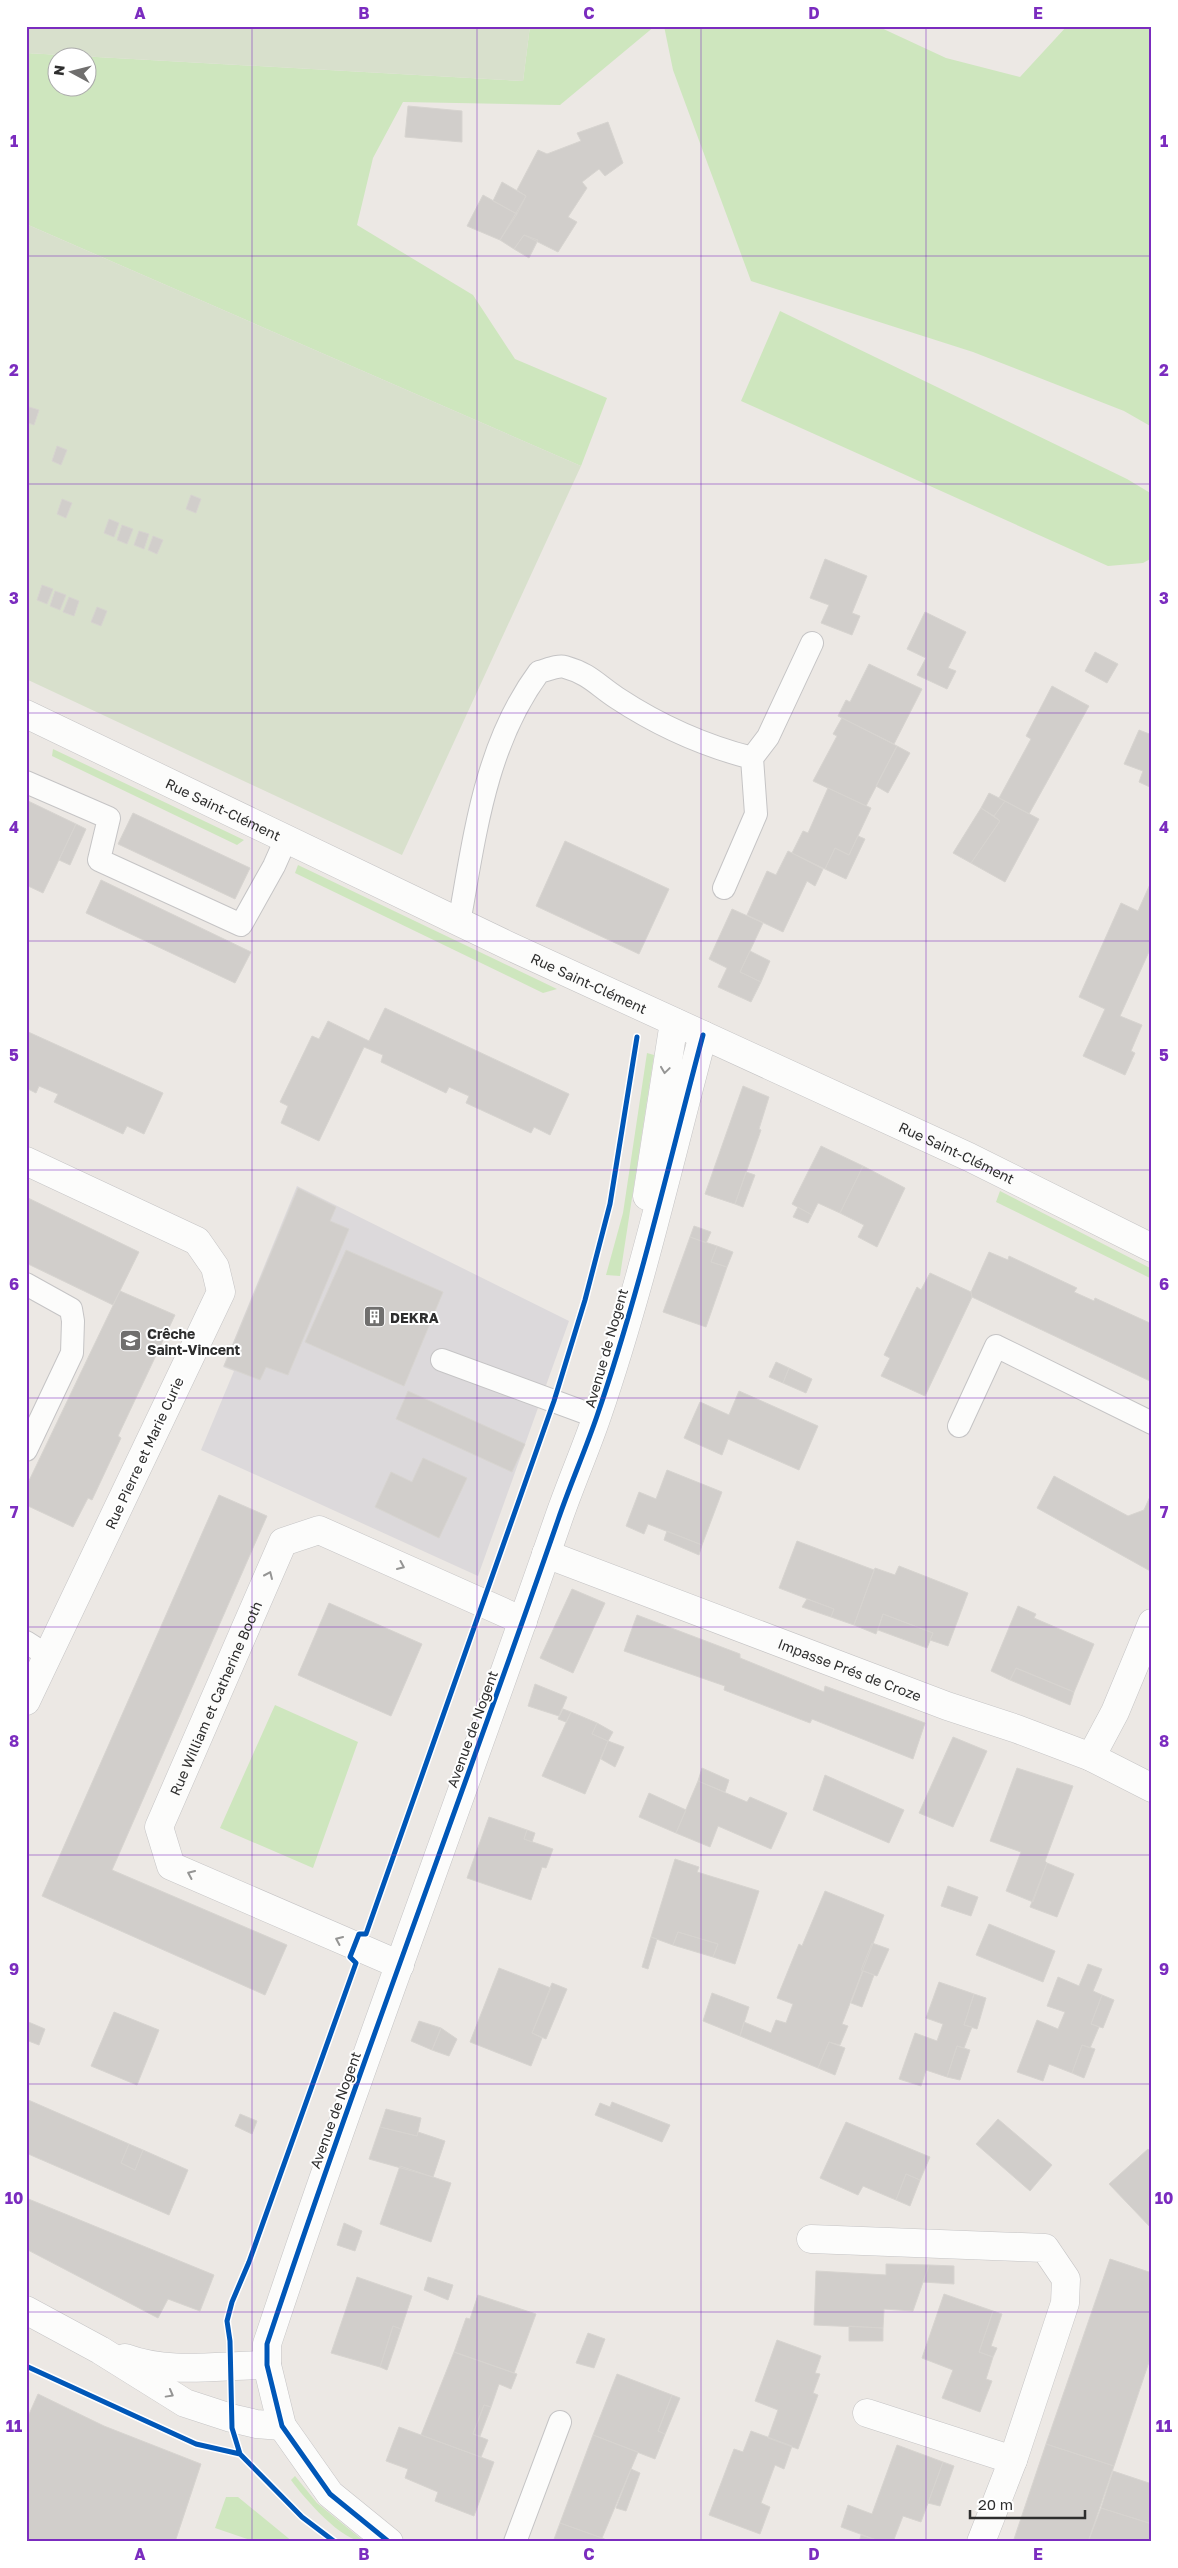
<svg xmlns="http://www.w3.org/2000/svg" width="1178" height="2568" viewBox="0 0 1178 2568" font-family="'Golos Text',sans-serif">
	<style>
		.industrial { fill: #dcd9db }
		.green { fill: #cee6be; fill-rule: evenodd }
		.cemetery { fill: #d8e0cc }
		.building { fill: #d1cecb; stroke: #d7d4d0 }
		.lines { fill: none; stroke-linecap: round; stroke-linejoin: round }
		.lane-casing { stroke: #c5c4c5; stroke-width: 24 }
		.street-casing { stroke: #c5c4c5; stroke-width: 29 }
		.secondary-casing { stroke: #c5c4c5; stroke-width: 29 }
		.lane { stroke: #fcfcfb; stroke-width: 22 }
		.street { stroke: #fcfcfb; stroke-width: 28 }
		.secondary { stroke: #fcfcfb; stroke-width: 28 }
		.cycleway-casing { stroke: #fff; stroke-width: 8 }
		.cycleway { stroke: #0057b8; stroke-width: 5 }
		.oneway { stroke: #959594 }
		.grid { fill: none; stroke: #7b2cbf; stroke-width: 1; stroke-opacity: 0.55 }
		.labels { text-anchor: middle; dominant-baseline: central; stroke-width: 4; stroke-linejoin: round; paint-order: stroke }
		.street-label { font-size: 14px; fill: #2e2e2e; stroke: #fff }
		.poi-label { font-size: 14px; font-weight: bold; fill: #2e2e2e; stroke: #fff; text-anchor: start }
		.neatline { fill: none; stroke: #7b2cbf; stroke-width: 2 }
		.grid-label { font-size: 16px; text-anchor: middle; font-weight: bold; fill: #7b2cbf }
	</style>
	<rect width="100%" height="100%" fill="#ece8e4"/>
	<path class="industrial" d="M297,1186L569,1321L478,1576L201,1450L234,1371L223,1367Z"/>
	<path class="green" d="M530,26H655L560,105L403,102L373,158L357,225L473,295L515,359L607,398L581,466L26,224V53L523,81ZM58,58H88V88H58Z
		M664,26H877L946,58L1020,77L1067,26H1152V427L1124,411L973,352L751,281L673,70Z
		M780,311L1127,479L1152,494V558L1143,563L1108,566L741,401Z
		M53,749L244,840L237,845L52,756Z
		M298,865L557,989L543,993L295,873Z
		M647,1053L654,1055L620,1276L606,1275L623,1213Z
		M1000,1191L1152,1269V1279L996,1202Z
		M275,1705L358,1742L313,1868L220,1828Z
		M295,2476L317,2503L365,2542C342,2542 304,2498 291,2480Z
		M226,2497H238L293,2542H256L215,2528Z"/>
	<path class="cemetery" d="M28,26H530L523,81L26,53Z
		M26,224L581,466L402,855L26,679Z"/>
	<path class="building" d="M408,106L462,111V142L405,137Z
		M608,122L623,163L605,176L599,169L582,182L587,188L568,217L577,222L558,252L524,235L514,249L500,240L526,196L517,190L538,150L547,154L581,141L577,133Z
		M502,182L526,196L517,214L493,201Z
		M483,195L517,214L500,240L467,226Z
		M524,235L538,240L529,258L514,249Z
		M29,407L39,410L34,425L26,422Z
		M57,446L67,450L61,465L52,461Z
		M191,495L201,499L196,513L186,509Z
		M62,499L72,503L66,518L57,514Z
		M109,519L119,523L114,537L104,533Z
		M122,525L133,529L127,544L117,540Z
		M139,531L149,534L144,549L134,545Z
		M153,536L163,540L157,554L148,550Z
		M825,559L867,576L852,613L860,616L852,635L821,623L829,605L810,598Z
		M42,585L53,589L47,604L37,600Z
		M55,591L66,595L60,610L50,606Z
		M69,597L79,601L74,616L63,612Z
		M97,607L107,611L101,626L91,622Z
		M925,612L966,632L948,668L956,671L947,689L917,675L926,658L907,649Z
		M1095,652L1118,664L1107,683L1085,671Z
		M869,664L922,689L894,744L838,716L846,700L850,702Z
		M1052,686L1089,706L1029,814L999,798L1031,739L1026,736Z
		M842,718L897,746L866,806L813,781L837,736L833,734Z
		M1139,730L1152,735V788L1139,782L1143,771L1124,764Z
		M897,746L910,753L888,793L876,786Z
		M828,788L871,808L849,855L835,848L825,869L792,853L803,831L808,833Z
		M989,793L1005,801L994,816L981,808Z
		M26,800L76,824L43,893L26,885Z
		M1005,801L1039,819L1005,882L971,863L1000,821L994,816Z
		M981,808L1000,821L971,863L953,853Z
		M133,813L250,868L235,899L118,844Z
		M76,824L86,829L70,865L59,860Z
		M858,836L865,839L846,879L825,869L835,848L849,855Z
		M565,841L669,889L639,954L536,906Z
		M788,851L823,869L815,886L807,881L783,932L747,915L767,871L776,875Z
		M101,880L251,952L235,983L86,913Z
		M1151,882L1152,945L1120,1016L1142,1025L1131,1051L1135,1053L1125,1075L1083,1056L1105,1009L1079,997L1121,903L1138,911Z
		M732,909L763,923L740,972L761,982L751,1002L718,987L727,968L709,959Z
		M750,951L770,961L761,982L740,972Z
		M385,1008L569,1094L550,1135L534,1127L531,1133L466,1103L469,1096L449,1087L446,1093L381,1062L383,1055L364,1047L319,1141L281,1123L288,1106L280,1102L312,1036L319,1039L328,1021L369,1041Z
		M26,1031L163,1093L144,1134L127,1126L123,1134L54,1102L58,1094L39,1086L36,1093L26,1088Z
		M743,1086L769,1097L759,1129L761,1130L735,1204L705,1194Z
		M821,1146L863,1166L840,1213L818,1203L812,1215L792,1204Z
		M863,1166L905,1188L877,1247L858,1237L864,1225L840,1213Z
		M746,1172L755,1175L743,1207L735,1204Z
		M298,1188L336,1207L330,1221L349,1229L288,1375L266,1367L260,1380L224,1366Z
		M26,1197L139,1252L113,1305L26,1263Z
		M798,1207L812,1215L808,1223L793,1217Z
		M694,1226L711,1232L706,1243L690,1237Z
		M690,1237L717,1246L711,1262L727,1267L706,1327L663,1312Z
		M717,1246L733,1252L727,1267L711,1262Z
		M346,1250L443,1292L404,1386L305,1342Z
		M989,1252L1008,1260L1009,1256L1077,1288L1074,1292L1094,1301L1095,1298L1152,1324V1382L972,1297L971,1292Z
		M930,1273L971,1292L972,1297L925,1396L881,1376L890,1358L884,1355L917,1287L921,1290Z
		M120,1291L175,1315L118,1436L121,1438L92,1500L88,1498L73,1527L26,1505V1487Z
		M776,1362L789,1368L783,1383L769,1377Z
		M789,1368L812,1379L806,1393L783,1383Z
		M408,1391L525,1444L512,1472L396,1419Z
		M739,1391L818,1426L799,1470L728,1439L722,1455L684,1438L700,1402L729,1415Z
		M423,1458L467,1478L439,1538L375,1507L391,1472L412,1482Z
		M667,1470L722,1492L702,1545L648,1524L644,1534L626,1526L639,1492L656,1499Z
		M1054,1476L1128,1516L1144,1510L1152,1492V1572L1037,1508Z
		M219,1495L267,1516L112,1870L287,1945L265,1995L42,1896Z
		M667,1531L702,1545L699,1555L664,1540Z
		M797,1541L874,1570L854,1625L831,1617L834,1609L779,1588Z
		M899,1566L968,1593L948,1646L930,1640L933,1633L883,1614L876,1634L854,1625L875,1568L895,1575Z
		M572,1589L605,1603L573,1673L540,1658Z
		M807,1599L834,1609L831,1617L802,1607Z
		M329,1603L422,1644L391,1716L298,1675Z
		M1018,1606L1036,1614L1034,1618L1094,1644L1074,1692L1016,1668L1010,1680L991,1671Z
		M883,1614L933,1633L927,1648L878,1630Z
		M637,1615L740,1654V1658L824,1692L825,1686L925,1723L913,1759L812,1719L810,1723L724,1690L725,1686L624,1651Z
		M1016,1668L1074,1692L1070,1705L1010,1680Z
		M535,1684L567,1697L559,1716L528,1706Z
		M563,1709L571,1712L566,1722L558,1719Z
		M571,1712L597,1723L592,1734L608,1741L585,1794L542,1776Z
		M597,1723L613,1732L608,1741L592,1734Z
		M953,1737L987,1751L953,1827L919,1813Z
		M608,1741L624,1747L615,1767L601,1759Z
		M702,1768L729,1780L725,1792L698,1781Z
		M1017,1768L1073,1786L1045,1861L1047,1863L1033,1902L1006,1891L1021,1852L990,1841Z
		M825,1775L904,1810L889,1843L813,1810Z
		M698,1781L747,1802L750,1797L787,1813L771,1849L718,1826L710,1847L676,1833Z
		M649,1793L686,1810L676,1833L639,1817Z
		M489,1817L527,1830L524,1839L553,1849L546,1868L542,1867L531,1900L467,1878Z
		M527,1830L535,1833L532,1842L524,1839Z
		M675,1859L699,1867L697,1872L759,1891L735,1964L713,1957L718,1944L678,1932L673,1945L651,1937Z
		M1047,1863L1074,1874L1057,1917L1030,1907Z
		M948,1886L978,1897L971,1916L941,1906Z
		M825,1891L884,1915L842,2024L848,2026L840,2045L829,2042L818,2068L740,2036L744,2022L771,2033L776,2020L786,2023L793,2004L777,1998L799,1944L802,1946Z
		M989,1924L1055,1951L1043,1982L976,1955Z
		M678,1932L718,1944L713,1957L673,1945Z
		M651,1937L657,1939L648,1969L642,1967Z
		M872,1943L889,1949L877,1976L861,1970Z
		M1088,1964L1102,1969L1093,1991L1102,1995L1091,2024L1099,2027L1090,2048L1082,2045L1072,2073L1049,2064L1043,2081L1017,2072L1037,2020L1058,2029L1065,2012L1047,2006L1058,1977L1079,1986Z
		M499,1968L551,1988L532,2033L542,2038L531,2066L470,2042Z
		M863,1971L874,1975L862,2007L851,2003Z
		M939,1982L974,1994L964,2025L972,2027L964,2048L957,2046L947,2077L926,2070L921,2086L899,2079L915,2033L937,2041L943,2024L926,2018Z
		M552,1983L567,1989L546,2039L532,2033Z
		M712,1993L749,2007L740,2036L703,2021Z
		M974,1994L986,1998L977,2029L964,2025Z
		M1102,1995L1114,2000L1103,2028L1091,2024Z
		M114,2012L159,2030L137,2085L91,2066Z
		M26,2021L45,2029L39,2045L26,2040Z
		M419,2021L441,2028L432,2050L411,2041Z
		M441,2028L457,2039L449,2056L432,2050Z
		M829,2042L845,2048L835,2075L818,2068Z
		M1082,2045L1095,2049L1084,2078L1072,2073Z
		M957,2046L970,2050L960,2080L947,2077Z
		M26,2099L129,2144L121,2163L135,2170L143,2150L188,2170L169,2215L26,2153Z
		M612,2102L670,2125L662,2142L595,2115L600,2103L610,2107Z
		M386,2109L421,2118L417,2136L380,2127Z
		M240,2114L257,2121L252,2134L235,2126Z
		M998,2119L1052,2165L1030,2191L976,2144Z
		M846,2122L930,2157L920,2180L906,2174L896,2200L863,2186L858,2195L820,2178Z
		M380,2127L417,2136L418,2132L445,2141L433,2177L369,2159Z
		M129,2144L143,2150L135,2170L121,2163Z
		M1148,2149L1152,2153V2229L1109,2184Z
		M400,2166L451,2183L431,2242L380,2224Z
		M906,2174L920,2180L910,2206L896,2200Z
		M26,2198L214,2275L200,2311L168,2299L158,2318L26,2249Z
		M344,2223L362,2231L355,2251L337,2245Z
		M1110,2259L1152,2273V2353L1114,2466L1046,2444Z
		M886,2264L929,2265L913,2311L884,2309L883,2328L814,2325L816,2271L886,2275Z
		M929,2265L954,2266V2284L923,2282Z
		M357,2277L412,2296L401,2329L393,2326L380,2367L331,2353Z
		M428,2277L453,2285L448,2300L424,2290Z
		M944,2294L993,2311L979,2352L993,2357L986,2379L992,2381L980,2412L942,2398L953,2370L922,2358Z
		M478,2295L536,2314L514,2373L454,2352L466,2318L470,2319Z
		M993,2311L1002,2314L991,2346L997,2348L993,2357L979,2352Z
		M393,2326L401,2329L387,2370L380,2367Z
		M849,2326L883,2328V2341H849Z
		M588,2333L605,2339L594,2368L576,2363Z
		M777,2340L821,2356L815,2373L820,2374L813,2393L818,2395L798,2449L768,2438L778,2410L755,2401Z
		M454,2352L517,2374L511,2389L499,2384L491,2407L484,2405L473,2434L488,2440L481,2457L421,2435Z
		M617,2374L672,2395L658,2431L665,2434L655,2459L593,2435Z
		M38,2394L104,2426L201,2464L175,2542H26V2421Z
		M672,2395L680,2398L665,2434L658,2431Z
		M484,2405L491,2407L480,2436L473,2434Z
		M399,2427L494,2462L474,2516L435,2501L438,2492L405,2478L408,2469L386,2461Z
		M751,2431L792,2446L784,2469L775,2465L761,2503L770,2507L760,2534L709,2515L734,2449L743,2452Z
		M593,2435L638,2452L602,2538L560,2523Z
		M1046,2444L1114,2466L1088,2542H1013Z
		M897,2445L943,2462L921,2522L903,2516L893,2542H882L841,2527L848,2505L872,2514Z
		M943,2462L954,2466L940,2506L928,2503Z
		M631,2469L640,2473L626,2511L616,2508Z
		M1113,2471L1152,2484V2515L1149,2523L1101,2508Z
		M1101,2508L1152,2524V2542H1088Z
		M560,2523L602,2538L611,2542H553Z
		M861,2535L882,2542H859Z"/>
	<g class="lines">
		<defs>
			<path id="lane" d="M752,758L768,737L812,643
				M26,782L109,818L99,860L241,925L274,866L286,839
				M459,923C475,835 485,745 539,672C547,670 558,665 565,667C590,674 597,685 617,698C658,725 705,746 752,758L756,814L724,888
				M26,1284L71,1309L73,1321L72,1353L26,1450
				M442,1360L597,1417
				M959,1426L996,1346L1152,1423
				M26,1642L48,1656
				M515,2542L560,2422"/>
			<g id="street">
				<path d="M26,1161L197,1241L215,1267L221,1292L26,1701"/>
				<path d="M647,1196L674,1022"/>
				<path id="s1" d="M546,1554L947,1706L1017,1729L1091,1757L1152,1788"/>
				<path d="M1091,1757L1115,1712L1152,1623"/>
				<path id="s2" d="M400,1965L171,1866L159,1827L283,1542L319,1530L523,1621"/>
				<path d="M811,2239L1045,2248L1066,2279L1065,2303L1013,2460L981,2542"/>
				<path d="M26,2310L100,2350L185,2403L231,2418L256,2424L282,2426"/>
				<path d="M125,2358C172,2375 217,2365 267,2365"/>
				<path d="M867,2413L1013,2460"/>
				<path d="M389,2542L330,2494L282,2426L267,2365V2344C359,2067 463,1795 558,1520C570,1485 585,1451 597,1416C640,1291 669,1162 703,1035"/>
			</g>
			<g id="secondary">
				<path id="s3" d="M26,714L507,945L969,1157L1152,1248"/>
			</g>
		</defs>
		<use href="#lane" class="lane-casing"/>
		<use href="#street" class="street-casing"/>
		<use href="#secondary" class="secondary-casing"/>
		<use href="#lane" class="lane"/>
		<use href="#street" class="street"/>
		<use href="#secondary" class="secondary"/>
		<defs>
			<path id="cycleway" d="M26,2366L196,2444L240,2454L302,2517L335,2542
				M240,2454L232,2428L230,2341L227,2321L232,2302L249,2262L356,1963L350,1957L359,1934H366L554,1401L585,1300L610,1204L637,1037
				M389,2542L330,2494L282,2426L267,2365V2344C359,2067 463,1795 558,1520C570,1485 585,1451 597,1416C640,1291 669,1162 703,1035"/>
		</defs>
		<use href="#cycleway" class="cycleway-casing"/>
		<use href="#cycleway" class="cycleway"/>
	</g>
	<defs><path id="oneway-chevron" d="M-2-3.5L2.5 0L-2 3.5" fill="none" stroke-width="1.6" stroke-linecap="round" stroke-linejoin="round" transform="scale(1.25)"/></defs>
	<g class="oneway">
		<use href="#oneway-chevron" transform="translate(665 1070) rotate(98)"/>
		<use href="#oneway-chevron" transform="translate(401 1566) rotate(24)"/>
		<use href="#oneway-chevron" transform="translate(269 1575) rotate(-66)"/>
		<use href="#oneway-chevron" transform="translate(191 1874) rotate(-156)"/>
		<use href="#oneway-chevron" transform="translate(339 1940) rotate(-156)"/>
		<use href="#oneway-chevron" transform="translate(170 2394) rotate(29)"/>
	</g>
	<path class="grid" d="M252,26V2542M477,26V2542M701,26V2542M926,26V2542M26,256H1152M26,484H1152M26,713H1152M26,941H1152M26,1170H1152M26,1398H1152M26,1627H1152M26,1855H1152M26,2084H1152M26,2312H1152"/>
	<defs>
		<symbol id="building-square" viewBox="-11 -11 22 22"><rect x="-9" y="-9" width="18" height="18" rx="4" fill="#706f6e" stroke="#fff"/><path d="M-4-6H4V6H1V3H-1V6H-4ZM-2.5-4.3h1.7v1.8h-1.7ZM.8-4.3h1.7v1.8H.8ZM-2.5-1h1.7V.8h-1.7ZM.8-1h1.7V.8H.8Z" fill="#fff"/></symbol>
		<symbol id="school-square" viewBox="-11 -11 22 22"><rect x="-9" y="-9" width="18" height="18" rx="4" fill="#706f6e" stroke="#fff"/><path d="M0-5L7-2L0 1L-7-2ZM-4 1L0 2.5L4 1V4Q0 6-4 4Z" fill="#fff"/></symbol>
	</defs>
	<g fill-rule="evenodd">
		<use href="#building-square" x="362" y="1304" width="25" height="25"/>
		<use href="#school-square" x="118" y="1328" width="25" height="25"/>
	</g>
	<g class="labels">
		<g class="street-label">
			<text stroke="none"><textPath href="#s3" startOffset="219">Rue Saint-Clément</textPath></text>
			<text stroke="none"><textPath href="#s3" startOffset="624">Rue Saint-Clément</textPath></text>
			<text stroke="none"><textPath href="#s3" startOffset="1029">Rue Saint-Clément</textPath></text>
			<text transform="translate(606 1348) rotate(-74)">Avenue de Nogent</text>
			<text transform="translate(144 1453) rotate(-65)">Rue Pierre et Marie Curie</text>
			<text stroke="none"><textPath href="#s1" startOffset="325">Impasse Prés de Croze</textPath></text>
			<text stroke="none"><textPath href="#s2" startOffset="431">Rue William et Catherine Booth</textPath></text>
			<text transform="translate(472 1729) rotate(-70)">Avenue de Nogent</text>
			<text transform="translate(335 2110) rotate(-70)">Avenue de Nogent</text>
		</g>
		<g class="poi-label">
			<text x="390" y="1317">DEKRA</text>
			<text x="147" y="1333">Crêche<tspan x="147" dy="16">Saint-Vincent</tspan></text>
		</g>
	</g>
	<rect width="1178" height="2568" fill="none" stroke="#ffffff" stroke-width="55"/>
	<g transform="translate(72 72) rotate(277)"><circle r="24" fill="#ffffff" stroke="#ababab"/>
	<path d="M0-4L9 19L0 12L-9 19Z" fill="#706f6e"/>
	<text y="-8" font-size="14" font-weight="bold" text-anchor="middle" fill="#2e2e2e">N</text>
	</g>
	<path d="M970 2510v8h115v-8" fill="none" stroke="#2e2e2e" stroke-width="2.5"/>
	<text x="978" y="2510" font-size="15" fill="#2e2e2e" stroke="#ffffff" stroke-width="4" paint-order="stroke">20 m</text>
	<rect x="28" y="28" width="1122" height="2512" class="neatline"/>
	<g class="grid-label">
		<text x="140" y="19">A</text>
		<text x="364" y="19">B</text>
		<text x="589" y="19">C</text>
		<text x="814" y="19">D</text>
		<text x="1038" y="19">E</text>
		<text x="14" y="147">1</text>
		<text x="1164" y="147">1</text>
		<text x="14" y="376">2</text>
		<text x="1164" y="376">2</text>
		<text x="14" y="604">3</text>
		<text x="1164" y="604">3</text>
		<text x="14" y="833">4</text>
		<text x="1164" y="833">4</text>
		<text x="14" y="1061">5</text>
		<text x="1164" y="1061">5</text>
		<text x="14" y="1290">6</text>
		<text x="1164" y="1290">6</text>
		<text x="14" y="1518">7</text>
		<text x="1164" y="1518">7</text>
		<text x="14" y="1747">8</text>
		<text x="1164" y="1747">8</text>
		<text x="14" y="1975">9</text>
		<text x="1164" y="1975">9</text>
		<text x="14" y="2204">10</text>
		<text x="1164" y="2204">10</text>
		<text x="14" y="2432">11</text>
		<text x="1164" y="2432">11</text>
		<text x="140" y="2560">A</text>
		<text x="364" y="2560">B</text>
		<text x="589" y="2560">C</text>
		<text x="814" y="2560">D</text>
		<text x="1038" y="2560">E</text>
	</g>
</svg>
